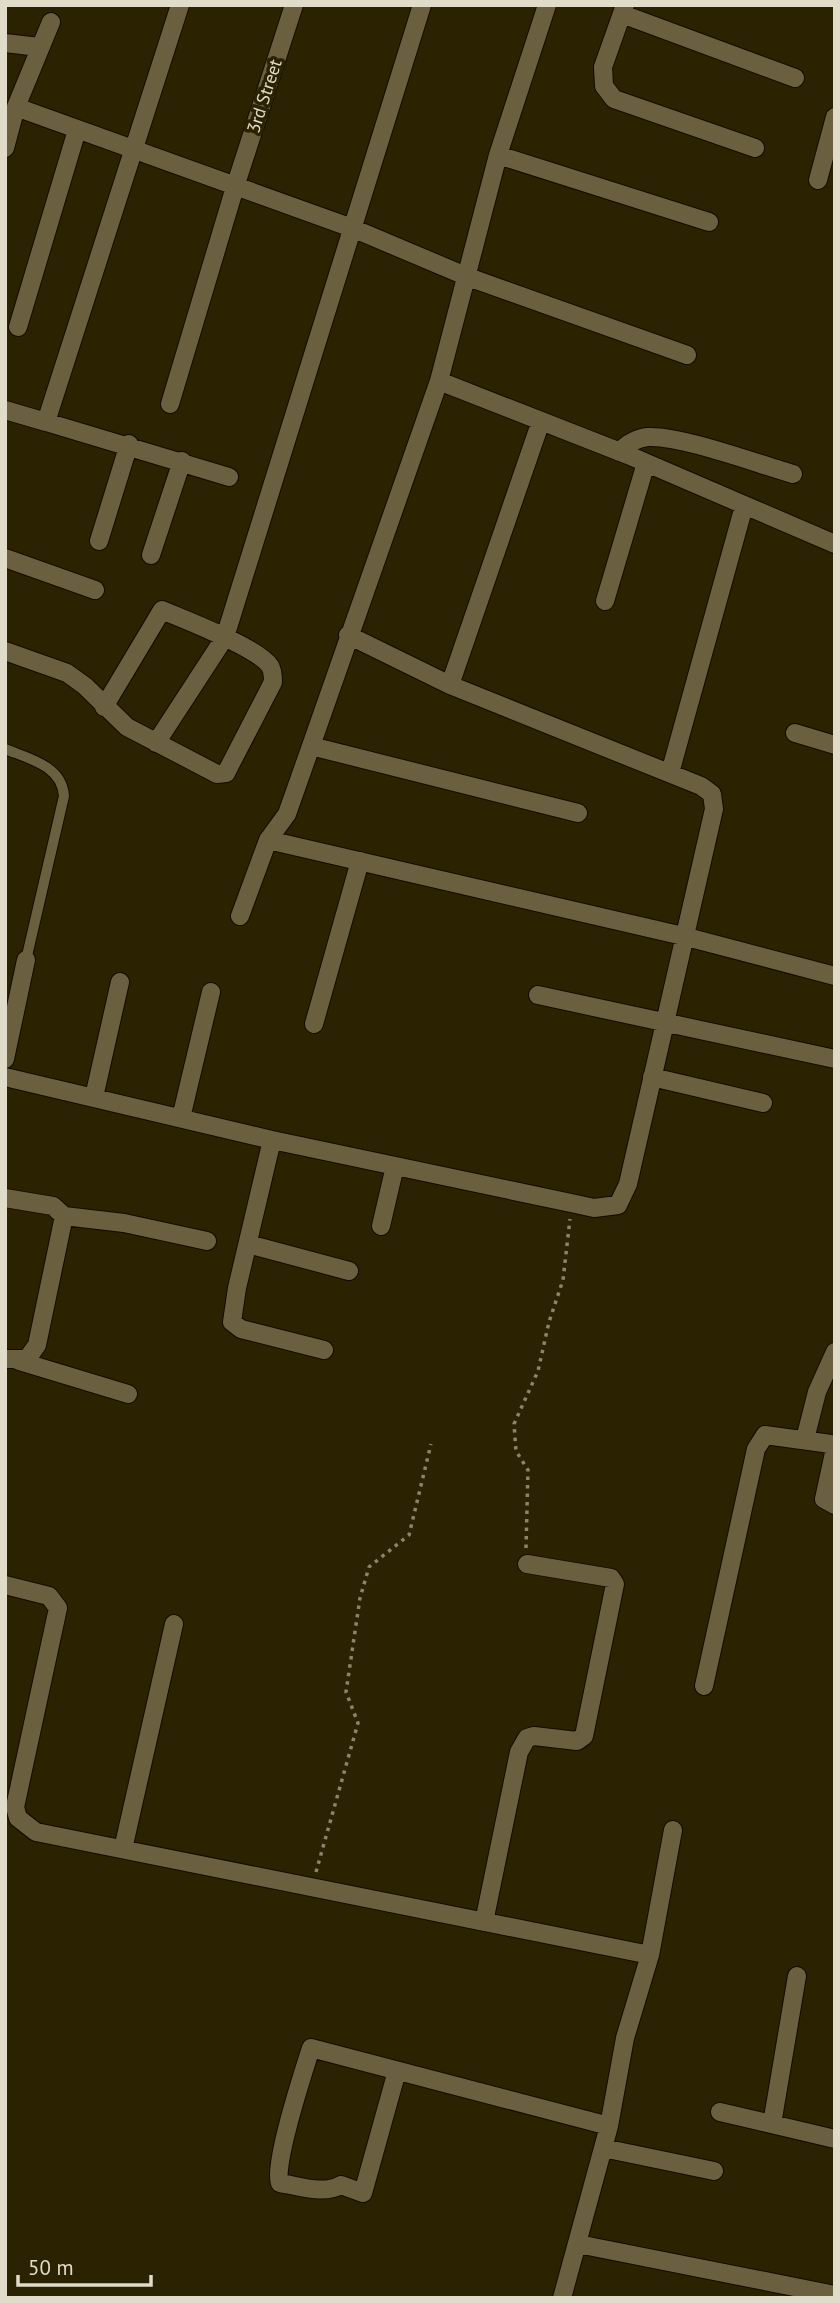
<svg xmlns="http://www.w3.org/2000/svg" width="840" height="2303" viewBox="0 0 840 2303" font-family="'PT Sans',sans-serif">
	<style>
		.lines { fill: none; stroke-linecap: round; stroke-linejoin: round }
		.lane-casing { stroke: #120b00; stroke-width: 12 }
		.street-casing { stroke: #120b00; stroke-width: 20 }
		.path { stroke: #8b846b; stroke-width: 3.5; stroke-dasharray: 3.5 5; stroke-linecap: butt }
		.lane { stroke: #6a6040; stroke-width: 10 }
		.street { stroke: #6a6040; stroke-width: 18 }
		.labels { text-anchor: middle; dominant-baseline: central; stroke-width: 7; stroke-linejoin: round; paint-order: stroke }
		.street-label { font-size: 18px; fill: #e1dbc9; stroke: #2b2202 }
	</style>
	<rect width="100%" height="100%" fill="#2b2202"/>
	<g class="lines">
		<defs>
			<path id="lane" d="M5,749C30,759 62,766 64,796L26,960"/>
			<path id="street" d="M625,5L603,67L604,86L614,99L755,148
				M622,14L795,78
				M5,43L39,47
				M16,107L352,228L468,277L687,355
				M5,148L16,107L51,22
				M498,155L709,222
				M818,180L835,117
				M18,327L77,130
				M439,381L628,455L835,544
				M170,404L235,187L294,5
				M5,410L46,422L180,5
				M46,422L229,477
				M619,452C627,444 636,438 648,437C680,435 758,464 793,474
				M99,541L129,444
				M151,555L182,461
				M5,558L95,590
				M605,601L646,463
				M5,651L67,673L85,686L127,727L217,774L226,773L273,682C273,677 273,671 270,666C257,647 185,620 162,610L104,707
				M450,685L541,421
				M795,733L835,745
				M156,743L225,637L422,5
				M311,746L439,381L498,155L547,5
				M670,773L744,506
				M578,813L311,746L287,814L268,840L683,936L835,976
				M240,916L268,840
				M538,995L835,1059
				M314,1024L360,861
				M5,1059L26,960
				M5,1077L272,1140L571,1203L594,1208L618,1205L628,1184L714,809L712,794L701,786L450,685L348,635
				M652,1077L763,1103
				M94,1097L120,982
				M181,1118L211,992
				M272,1140L237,1288L232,1322L241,1329L324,1350
				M5,1198L53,1206L64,1216L37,1345L27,1359H5
				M64,1216L124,1223L207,1241
				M381,1226L395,1166
				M248,1244L349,1271
				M19,1361L128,1394
				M805,1439L817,1392L835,1352
				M5,1585L49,1596L58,1608L15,1807L18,1818L36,1832L650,1955
				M704,1686L756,1449L765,1435L831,1444L834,1453L824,1499L835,1505
				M123,1849L174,1624
				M484,1922L519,1752L527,1738L534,1736L577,1741L584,1736L615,1584L611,1578L527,1564
				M397,2071L363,2193L341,2185C324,2195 299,2186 280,2183C272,2168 304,2070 311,2048L609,2126
				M720,2112L835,2139
				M772,2124L797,1976
				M603,2148L714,2171
				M578,2244L835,2295
				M562,2298L609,2126L625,2038L650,1955L673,1830"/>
		</defs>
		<use href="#lane" class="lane-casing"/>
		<use href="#street" class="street-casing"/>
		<path class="path" d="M526,1548L528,1470L516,1451L514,1424L538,1371L549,1322L563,1280L570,1219
			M316,1872L358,1723L346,1692L360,1598L369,1567L409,1535L431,1444"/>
		<use href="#lane" class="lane"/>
		<use href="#street" class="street"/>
	</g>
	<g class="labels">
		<g class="street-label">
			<text transform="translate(264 96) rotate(-72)">3rd Street</text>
		</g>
	</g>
	<rect width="840" height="2303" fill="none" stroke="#e1dbc9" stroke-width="14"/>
	<path d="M18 2275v10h133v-10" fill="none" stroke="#e1dbc9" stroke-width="3.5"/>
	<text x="28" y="2275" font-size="21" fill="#e1dbc9" stroke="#2b2202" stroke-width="5" paint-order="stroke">50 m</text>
</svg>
